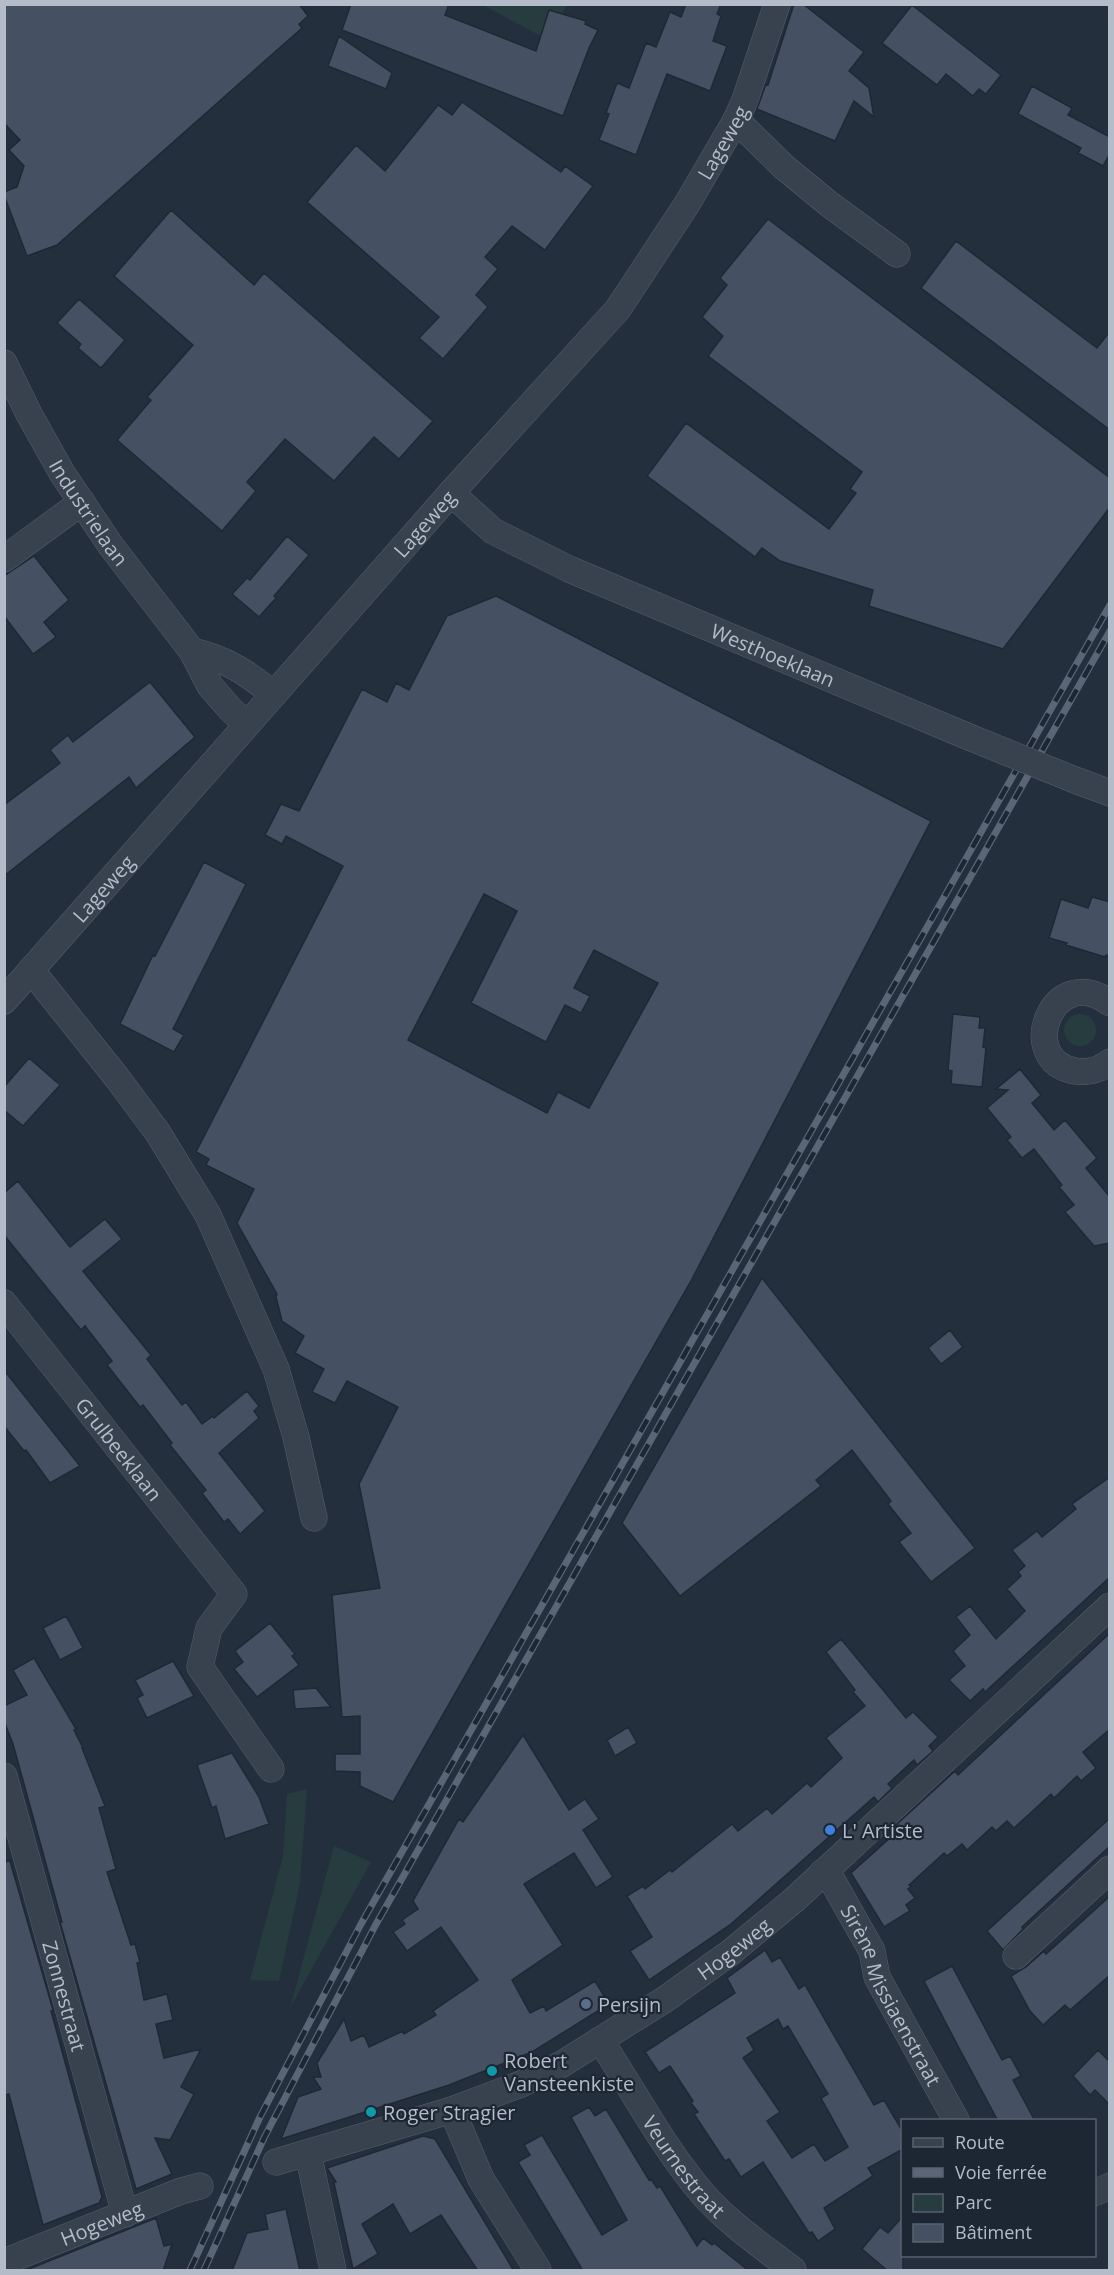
<svg xmlns="http://www.w3.org/2000/svg" width="1114" height="2275" viewBox="0 0 1114 2275" font-family="'Open Sans',sans-serif">
	<style>
		.green { fill: #263c3f }
		.building { fill: #455162; stroke: #1f2835; stroke-width: 1.5; fill-rule: evenodd }
		.lines { fill: none; stroke-linecap: round; stroke-linejoin: round }
		.minor-casing { stroke: #565f6c; stroke-width: 27 }
		.minor { stroke: #38414e; stroke-width: 26 }
		.rail-casing { stroke: #5a6575; stroke-width: 7 }
		.rail { stroke: #1d2633; stroke-width: 4.5; stroke-dasharray: 14; stroke-linecap: butt }
		.minor-bridge-casing { stroke: #565f6c; stroke-width: 27; stroke-linecap: butt }
		.minor-bridge { stroke: #38414e; stroke-width: 26 }
		.shop-dot { fill: #3f7fe0; stroke: #1d2633; stroke-width: 2 }
		.service-dot { fill: #5c6f8a; stroke: #1d2633; stroke-width: 2 }
		.culture-dot { fill: #0f9aa8; stroke: #1d2633; stroke-width: 2 }
		.labels { text-anchor: middle; dominant-baseline: central; stroke-width: 4.5; stroke-linejoin: round; paint-order: stroke }
		.street-label { font-size: 20px; fill: #b4bcc9; stroke: #1d2633 }
		.poi-label { font-size: 20px; fill: #b4bcc9; stroke: #1d2633; text-anchor: start }
	</style>
	<rect width="100%" height="100%" fill="#242f3e"/>
	<path class="green" d="M483,5H566L552,42Z
		M1064 1030a16 16 0 1 1 32 0a16 16 0 1 1-32 0Z
		M307,1789L300,1883L279,1981L250,1980L283,1856L287,1794Z
		M334,1846L371,1862L290,2008Z"/>
	<path class="building" d="M4,4H299L308,16L299,24L302,28L57,245L27,256L4,195V192L17,187L24,166L9,150L20,140L4,123Z
		M351,4H449L445,15L536,51L549,10L586,21L585,24L598,30L589,48L563,116L342,30Z
		M686,4H721L717,14L721,16L713,41L727,46L710,91L667,74L636,155L599,140L609,114L606,113L617,83L629,88L646,43L656,47L670,12L681,17Z
		M794,4H803L864,52L849,71L869,88L874,117L854,101L835,141L757,109L766,84L768,85Z
		M912,5L1001,75L986,94L979,89L973,96L946,74L937,85L882,43Z
		M339,36L392,73L386,89L328,66Z
		M1032,86L1072,108L1068,115L1110,137V154L1103,166L1078,153L1081,148L1018,114Z
		M462,102L561,172L565,166L593,186L545,250L512,226L485,257L498,269L476,295L488,307L443,359L419,338L439,317L307,202L356,145L385,171L438,105L452,115Z
		M171,210L254,285L264,273L433,421L399,459L374,437L334,481L285,439L247,482L256,491L222,531L117,440L151,400L147,397L193,345L114,276Z
		M768,219L1110,478V507L1003,649L869,606L873,590L780,561L762,548L755,557L647,476L686,423L829,529L856,493L850,489L862,472L708,356L723,336L702,317L727,285L720,278Z
		M956,241L1097,348L1110,331V430L921,288Z
		M79,299L125,340L101,368L78,348L81,344L57,323Z
		M287,536L309,555L274,596L276,598L259,617L232,594L247,578L250,580Z
		M34,556L69,600L44,622L56,637L33,654L4,616V576Z
		M496,596L931,821L692,1279L393,1802L360,1786V1772L335,1771V1754H360V1716L342,1717L332,1595L380,1588L359,1484L398,1407L347,1381L335,1403L312,1392L324,1369L295,1353L304,1336L282,1321L276,1297L277,1294L237,1223L254,1189L206,1165L209,1159L196,1152L343,866L286,836L282,844L265,835L281,804L299,811L362,689L387,702L396,683L409,690L447,616ZM484,894L517,911L471,1003L546,1042L565,1005L581,1013L590,996L574,988L594,950L658,983L589,1108L558,1092L547,1113L408,1040Z
		M150,682L195,737L136,788L129,777L4,876V805L60,763L50,750L68,735L73,742Z
		M204,862L246,884L173,1029L184,1035L174,1052L120,1024L153,955L155,956Z
		M1092,897L1110,902V956L1106,955L1105,957L1066,945L1067,943L1049,938L1061,899L1088,908Z
		M953,1014L980,1017L979,1028H985L983,1047L986,1048L982,1087L951,1084L952,1071L948,1070Z
		M29,1058L60,1085L23,1126L4,1110V1087Z
		M1020,1069L1041,1095L1032,1103L1054,1130L1065,1120L1097,1158L1086,1168L1110,1197V1243L1094,1246L1065,1212L1074,1205L1059,1187L1062,1185L1034,1149L1022,1158L1007,1140L1011,1137L987,1108L1008,1090L996,1089Z
		M18,1181L70,1247L105,1219L122,1239L83,1271L151,1355L147,1359L182,1405L186,1402L202,1424L213,1416L214,1418L247,1391L259,1406L254,1411L259,1418L219,1453L265,1511L240,1534L228,1519L224,1522L202,1493L206,1490L170,1445L172,1443L143,1405L140,1407L107,1365L112,1361L99,1344L85,1326L81,1330L4,1235V1193Z
		M762,1278L975,1548L931,1582L899,1542L911,1533L888,1504L891,1501L852,1450L816,1480L821,1486L680,1596L622,1523Z
		M950,1330L963,1347L941,1364L928,1348Z
		M4,1370L80,1466L50,1483L26,1450L24,1451L4,1426Z
		M1110,1477V1577L985,1692L983,1689L970,1701L949,1680L965,1666L953,1651L970,1635L956,1617L970,1606L996,1639L1025,1611L1007,1589L1021,1576L1018,1572L1025,1566L1012,1550L1037,1531L1042,1537L1076,1509L1072,1504Z
		M66,1616L83,1648L60,1660L43,1628Z
		M270,1623L295,1654L292,1656L299,1665L257,1697L234,1669L243,1662L235,1651Z
		M1110,1633V1729L1083,1752L1096,1768L1081,1781L1077,1776L1054,1798L1051,1794L1014,1828L1007,1821L996,1831L992,1827L967,1850L962,1844L947,1856L944,1853L909,1885L911,1886L908,1889L915,1898L906,1905L910,1911L884,1927L851,1873L901,1828L897,1824L955,1771L958,1775Z
		M841,1639L906,1718L913,1712L938,1737L929,1746L933,1751L917,1765L914,1760L888,1784L892,1788L878,1802L874,1797L731,1924L649,1980L630,1951L652,1937L627,1896L643,1886L645,1889L670,1870L672,1872L732,1824L738,1831L767,1808L772,1814L807,1783L811,1787L842,1758L826,1738L865,1706L853,1692L855,1690L826,1652Z
		M34,1658L76,1729L74,1730L83,1748H82L105,1806L99,1808L116,1869L107,1872L131,1945L135,1944L140,1962L137,1963L144,2000L167,1994L173,2020L156,2024L164,2058L201,2049L181,2087L194,2094L170,2140L155,2138L172,2174L136,2189L60,1922H62L13,1744L4,1721V1706L27,1695L13,1670Z
		M173,1661L194,1696L147,1718L137,1698L143,1695L135,1680Z
		M316,1688L331,1707L295,1709L293,1690Z
		M628,1727L637,1743L615,1756L607,1740Z
		M523,1735L569,1810L585,1799L599,1819L583,1830L613,1877L596,1888L574,1853L524,1884L563,1945L512,1980L530,2013L544,2006L546,2011L595,1981L609,2004L532,2052L449,2085L281,2139L298,2097L321,2089L313,2077H321L317,2063L344,2019L351,2041L364,2035L369,2047L403,2031L404,2034L436,2015L433,2011L478,1980L441,1927L407,1951L393,1932L405,1924L402,1920L418,1909L413,1901L459,1819L463,1822Z
		M232,1753L259,1797L269,1824L225,1839L216,1806L212,1808L197,1765Z
		M1110,1818V1846L1022,1927L1023,1929L1003,1950L987,1931Z
		M10,1861L53,2010L51,2011L102,2197L99,2203L43,2225L9,2094L4,2095V1862Z
		M1110,1896V1975L1070,2010L1065,2005L1043,2025L1030,2011L1011,1976L1026,1967L1044,1951L1046,1954Z
		M765,1950L772,1962L780,1957L799,1989L805,1985L874,2105L884,2100L903,2132V2149L868,2168L873,2176L824,2208L835,2229L818,2241L812,2232L809,2233L763,2162L741,2177L729,2159L725,2161L694,2114L698,2112L691,2103L693,2101L670,2066L659,2073L645,2052L735,1993L727,1978ZM778,2019L783,2029L788,2026L828,2094L821,2098L848,2147L825,2161L814,2144L792,2158L767,2121L780,2112L743,2058L754,2050L747,2038Z
		M952,1966L1002,2060L1010,2056L1021,2076L1013,2080L1035,2121H998L959,2048L924,1981Z
		M1098,2050L1110,2062V2105L1095,2090L1090,2095L1073,2076Z
		M589,2107L595,2116L606,2109L649,2180L651,2179L657,2188L660,2186L697,2246L703,2238L712,2245L714,2243L749,2271H583L518,2162L530,2155L524,2145L542,2135L602,2235L627,2220L571,2117Z
		M423,2136L435,2139L514,2271H478L441,2215L410,2234L393,2204L362,2224L378,2254L353,2269L334,2183L336,2182L327,2168Z
		M286,2209L300,2271H232L247,2233L268,2229L265,2214Z
		M903,2216V2271H888L862,2249L880,2227L888,2233Z
		M156,2218L164,2246L172,2244L163,2271H24Z"/>
	<g class="lines">
		<defs>
			<g id="minor">
				<path d="M736,120L784,167L829,204L897,254"/>
				<path id="s1" d="M4,363L29,414L62,473L111,546L192,651L210,686L230,709L246,724"/>
				<path id="s2" d="M451,493L493,531L569,569L969,737"/>
				<path d="M4,559L82,502"/>
				<path d="M192,651C226,659 246,672 273,694"/>
				<path d="M1075,780L1110,793"/>
				<path d="M31,970L118,1079L158,1133L208,1215L276,1369L296,1437L314,1518"/>
				<path id="s3" d="M4,1001L451,493L618,309L687,204L736,120L745,100L777,4"/>
				<path d="M1110,1003C1052,960 1015,1061 1075,1071C1087,1073 1100,1070 1110,1062"/>
				<path id="s4" d="M4,1303L234,1594L209,1628L200,1667L271,1769"/>
				<path id="s5" d="M4,1776L125,2214"/>
				<path id="s6" d="M822,1873L833,1882L872,1951L877,1977L956,2120"/>
				<path d="M1016,1956L1110,1869"/>
				<path id="s7" d="M600,2040C634,2091 662,2146 702,2193C728,2223 762,2246 793,2270"/>
				<path d="M452,2110L481,2179L538,2270"/>
				<path d="M308,2153L333,2270"/>
				<path id="s8" d="M276,2162L452,2110L521,2084L562,2064L664,2000L731,1952L794,1900L1110,1606"/>
				<path d="M1094,2193L1110,2186"/>
				<path id="s9" d="M4,2262L181,2191L200,2186"/>
			</g>
		</defs>
		<use href="#minor" class="minor-casing"/>
		<use href="#minor" class="minor"/>
		<defs>
			<path id="rail" d="M190,2270L260,2117L361,1924L1110,605
				M204,2270L264,2138L375,1926L1110,631"/>
		</defs>
		<use href="#rail" class="rail-casing"/>
		<use href="#rail" class="rail"/>
		<defs>
			<path id="minor-bridge" d="M969,737L1075,780"/>
		</defs>
		<use href="#minor-bridge" class="minor-bridge-casing"/>
		<use href="#minor-bridge" class="minor-bridge"/>
	</g>
	<circle class="shop-dot" cx="830" cy="1830" r="6"/>
	<circle class="service-dot" cx="586" cy="2004" r="6"/>
	<g class="culture-dot">
		<circle cx="492" cy="2071" r="6"/>
		<circle cx="371" cy="2112" r="6"/>
	</g>
	<g class="labels">
		<g class="street-label">
			<text stroke="none"><textPath href="#s3" startOffset="1122">Lageweg</textPath></text>
			<text stroke="none"><textPath href="#s1" startOffset="172">Industrielaan</textPath></text>
			<text stroke="none"><textPath href="#s3" startOffset="636">Lageweg</textPath></text>
			<text stroke="none"><textPath href="#s2" startOffset="363">Westhoeklaan</textPath></text>
			<text stroke="none"><textPath href="#s3" startOffset="150">Lageweg</textPath></text>
			<text stroke="none"><textPath href="#s4" startOffset="186">Grulbeeklaan</textPath></text>
			<text stroke="none"><textPath href="#s8" startOffset="510">Hogeweg</textPath></text>
			<text stroke="none"><textPath href="#s5" startOffset="228">Zonnestraat</textPath></text>
			<text stroke="none"><textPath href="#s6" startOffset="142">Sirène Missiaenstraat</textPath></text>
			<text stroke="none"><textPath href="#s7" startOffset="152">Veurnestraat</textPath></text>
			<text stroke="none"><textPath href="#s9" startOffset="105">Hogeweg</textPath></text>
		</g>
		<g class="poi-label">
			<text x="842" y="1830">L' Artiste</text>
			<text x="598" y="2004">Persijn</text>
			<text x="504" y="2060">Robert<tspan x="504" dy="23">Vansteenkiste</tspan></text>
			<text x="383" y="2112">Roger Stragier</text>
		</g>
	</g>
	<rect width="1114" height="2275" fill="none" stroke="#b4bcc9" stroke-width="12"/>
	<rect x="901" y="2119" width="195" height="138" fill="#1d2633" stroke="#59626f" stroke-width="1.5"/>
	<rect x="913" y="2138" width="30" height="9" fill="#38414e" stroke="#59626f" stroke-width="1.5"/>
	<text x="955" y="2149" font-size="18" fill="#b4bcc9">Route</text>
	<rect x="913" y="2168" width="30" height="9" fill="#5a6575" stroke="#59626f" stroke-width="1.5"/>
	<text x="955" y="2179" font-size="18" fill="#b4bcc9">Voie ferrée</text>
	<rect x="913" y="2194" width="30" height="18" fill="#263c3f" stroke="#59626f" stroke-width="1.5"/>
	<text x="955" y="2209" font-size="18" fill="#b4bcc9">Parc</text>
	<rect x="913" y="2224" width="30" height="18" fill="#455162" stroke="#59626f" stroke-width="1.5"/>
	<text x="955" y="2239" font-size="18" fill="#b4bcc9">Bâtiment</text>
</svg>
